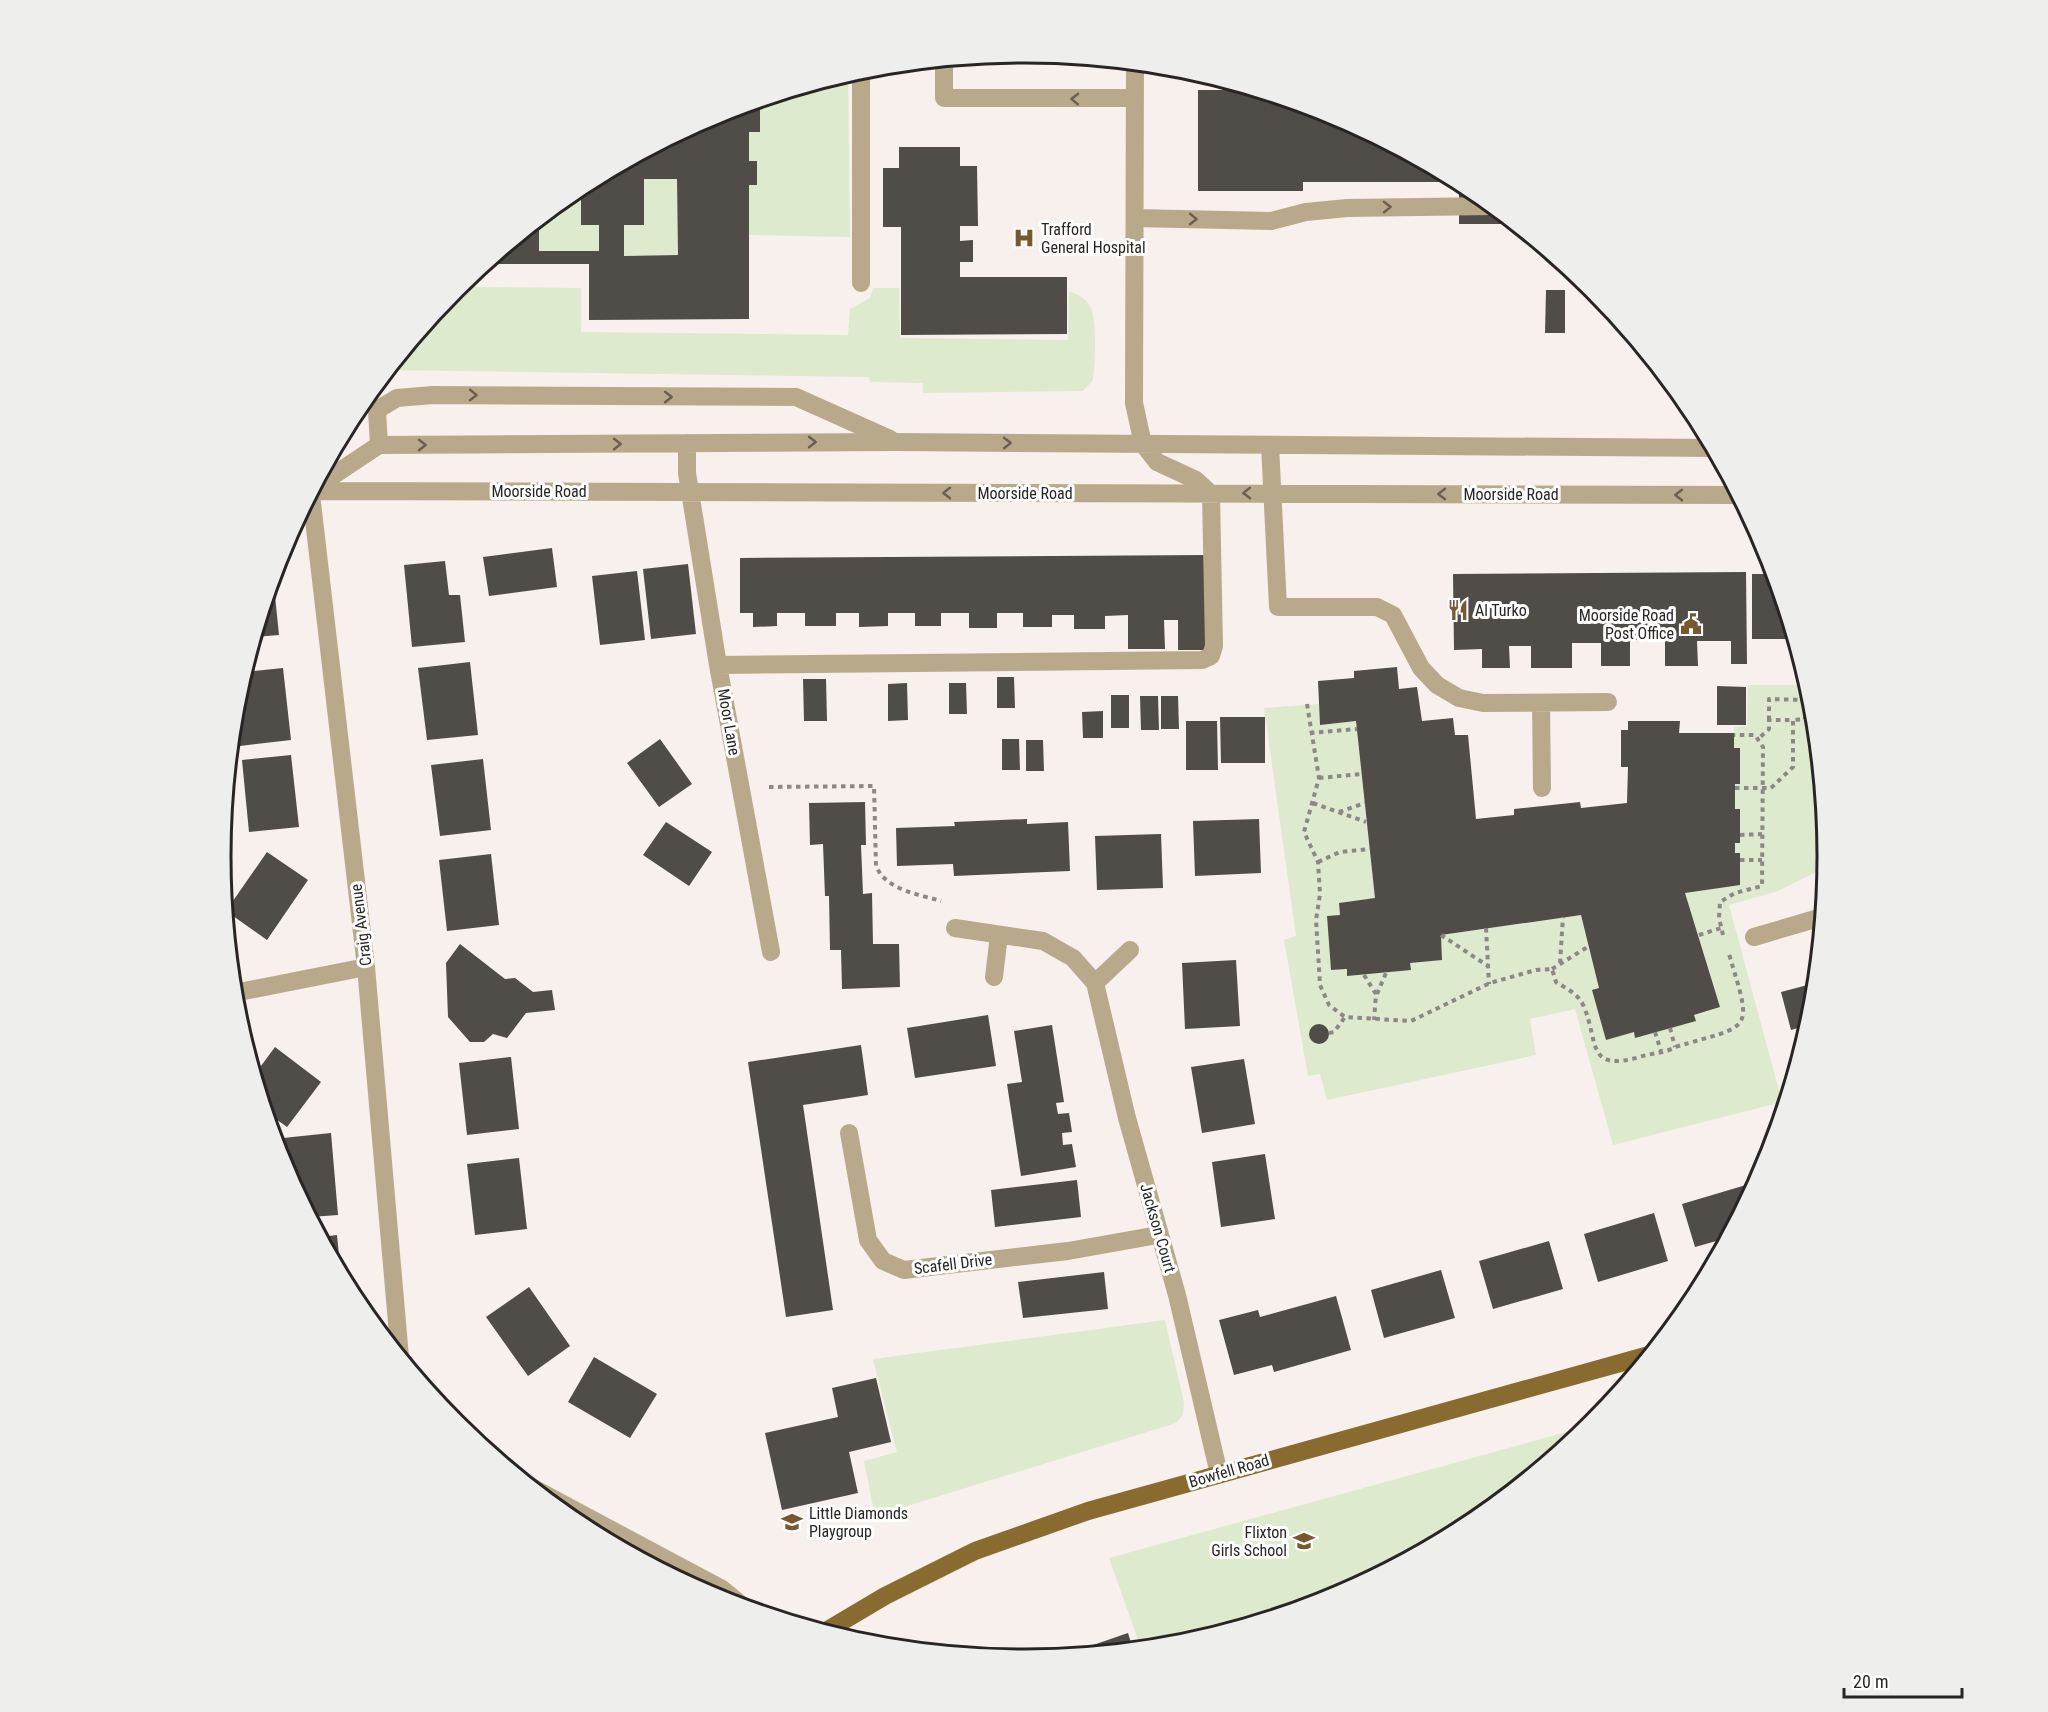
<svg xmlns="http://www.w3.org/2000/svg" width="2048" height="1712" viewBox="0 0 2048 1712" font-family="'Roboto Condensed',sans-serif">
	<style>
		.green { fill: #ddeacd }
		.building { fill: #504c47; fill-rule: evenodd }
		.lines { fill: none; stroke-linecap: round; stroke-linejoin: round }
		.path { stroke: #8d8886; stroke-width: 4; stroke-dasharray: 4.5 4.5; stroke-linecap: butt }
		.minor { stroke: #b9a98b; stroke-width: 18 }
		.major { stroke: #896b2f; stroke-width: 18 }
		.oneway { stroke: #696052 }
		.labels { text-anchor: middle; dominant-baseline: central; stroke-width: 6; stroke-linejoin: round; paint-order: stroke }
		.poi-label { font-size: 16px; fill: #282524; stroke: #fff; text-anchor: start }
		.street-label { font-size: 16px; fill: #282524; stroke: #fff }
		.rim { fill: none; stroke: #282524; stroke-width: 3 }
	</style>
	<rect width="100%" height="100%" fill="#f7f0ec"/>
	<path class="green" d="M848,74L850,237L749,235V185H757V161H749V132H760V100Z
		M644,179H677L678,255L624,256V225H644Z
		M581,186V225H599V251H539V219Z
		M470,276V287L581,288V332L848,335L850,309L870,298L873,288H899L900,338L1068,340L1069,291C1076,294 1084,297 1089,304C1098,318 1095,362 1093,380L1083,391L923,393V383L870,382L869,377L388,370L456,288Z
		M1748,685H1808L1812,700L1821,791L1822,869L1778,891L1729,905L1782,1102L1613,1145L1575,1009L1530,1019L1536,1055L1327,1100L1320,1074L1308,1076L1284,940L1296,936L1264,708L1319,704L1321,725L1356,721L1375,898L1339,903L1340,915L1327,916L1331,970L1347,969V976L1410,970V963L1442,959L1441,935L1581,915L1599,988L1593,990L1606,1039L1634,1032L1635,1037L1720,1007L1685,893L1740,884V854L1735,853V843H1740V809H1735V784L1740,783V749L1734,748V727L1747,726Z
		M1165,1320L1184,1403L1183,1415L1176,1423L875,1516L864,1461L897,1452L873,1359Z
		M1592,1425L1470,1524L1331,1598L1180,1644L1141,1648L1109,1558Z"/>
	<path class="building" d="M1165,66L1181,68L1193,72H1165Z
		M1242,87L1332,114L1460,182H1303V191H1198V90H1242Z
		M760,100V132H749V161H757V185H749V319L589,320V264H485L539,219V251H599V225H581V186L717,114ZM644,179H677L678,255L624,256V225H644Z
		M899,147H960V166H977L978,226H960V241L973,240V262H960V277H1067V334L901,335V227H883V168H899Z
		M1462,183L1471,188L1514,224H1459V184Z
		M1546,290H1565V333H1545Z
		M552,548L557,587L489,596L483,557Z
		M1206,555V650H1178V620H1164L1165,649H1128V615L1105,616V629H1074V615H1052V627H1023V613H997V628H969V613H941V626H915V613H888V626L859,627V613H836V626H805V613H777V626L753,627V613H740V558Z
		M445,561L449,595H460L465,642L412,647L404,565Z
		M688,564L696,634L651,639L643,569Z
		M637,571L645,640L600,645L592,576Z
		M1746,572L1747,664H1731V641H1697L1698,666H1665V639L1630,640V666H1601V643H1572V668H1531V646H1509L1510,668H1482V649L1454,650L1453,574Z
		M1752,574H1774L1794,639H1752Z
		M273,576L279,635L255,637L256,633Z
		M470,662L478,735L427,740L418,668Z
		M1397,667L1399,689L1417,687L1422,721L1453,718L1455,735H1468L1476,819L1514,815V809L1580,802L1581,808L1627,803L1628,767H1621V730H1628V721H1680L1679,733H1734V748H1740V784H1735V809H1740V843H1735V853H1740V885L1685,893L1720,1007L1694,1015L1696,1021L1635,1038L1634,1032L1606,1040L1592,990L1599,988L1581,915L1441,935L1442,960L1410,963L1411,970L1347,976V969L1331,970L1327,916L1340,915L1339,903L1375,898L1356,721L1320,725L1318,681L1354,678V671Z
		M283,668L291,740L240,746L235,708L244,672Z
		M997,677H1014L1015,708H997Z
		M803,679H826L827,721H804Z
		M907,683L908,720L888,721V684Z
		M949,683H966L967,714H949Z
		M1717,686L1746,687V725H1717Z
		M1111,695H1129V728H1111Z
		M1140,696H1158L1159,730H1141Z
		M1161,696H1178L1179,729H1161Z
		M1103,711V738H1083L1082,712Z
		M1220,717H1265V763H1221Z
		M1186,721H1217L1218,770H1186Z
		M660,739L692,784L659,807L627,763Z
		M1002,739H1019L1020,770H1002Z
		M1026,740H1043L1044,771H1026Z
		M291,755L299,827L249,832L242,760Z
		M483,759L491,830L440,836L431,765Z
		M865,802L866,845H861L863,894L872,893L873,944H899L900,987L842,989L841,950H830L829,896H825L823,844L810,845L809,803Z
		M1027,819V824L1068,822L1070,871L954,876L953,864L897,866L896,828L955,826L954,822Z
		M1259,819L1261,873L1195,876L1193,821Z
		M666,822L712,852L689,886L643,855Z
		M1161,834L1163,888L1097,890L1095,836Z
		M267,852L308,880L267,940L226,911Z
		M491,854L499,925L447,931L439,860Z
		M460,944L505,979L515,978L533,992L552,990L555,1010L526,1013L507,1038L493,1034L484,1042H470L448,1017L446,963Z
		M1236,960L1240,1026L1185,1029L1182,963Z
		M1815,983L1808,1025L1791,1030L1781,992Z
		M988,1015L996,1066L915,1078L907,1028Z
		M1309 1034a10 10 0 1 1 20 0a10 10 0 1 1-20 0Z
		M1052,1025L1064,1102L1056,1103L1058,1114L1069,1113L1072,1132L1062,1133L1063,1145L1072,1144L1076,1167L1021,1176L1007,1084L1022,1082L1014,1031Z
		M861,1045L868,1095L803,1105L833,1310L786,1317L748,1062Z
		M275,1047L321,1082L287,1127L266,1112L255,1074Z
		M511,1057L519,1129L467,1135L459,1063Z
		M1244,1059L1255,1124L1202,1133L1191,1067Z
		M331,1133L338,1215L310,1217L287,1173L283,1138Z
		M1265,1154L1275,1219L1221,1227L1212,1162Z
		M519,1158L527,1229L475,1235L467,1164Z
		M1077,1180L1081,1217L995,1227L991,1190Z
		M1756,1182L1727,1238L1695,1247L1682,1204Z
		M1654,1213L1668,1261L1598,1282L1584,1234Z
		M337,1235L341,1275L321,1237Z
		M1549,1241L1563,1289L1493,1309L1479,1261Z
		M1441,1270L1455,1318L1384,1338L1371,1290Z
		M1104,1272L1108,1309L1023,1318L1018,1282Z
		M529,1287L570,1346L528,1376L486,1317Z
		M1336,1296L1351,1350L1274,1372L1272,1365L1234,1375L1219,1320L1258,1310L1260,1317Z
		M594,1357L657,1394L630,1438L568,1402Z
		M876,1378L891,1442L849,1452L858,1493L782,1510L765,1433L838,1417L832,1388Z
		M1128,1633L1133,1649L1065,1655H1064Z"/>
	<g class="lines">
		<path class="path" d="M1307,704L1319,778L1304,832L1318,862L1320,894L1316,920L1320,985L1329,1005L1345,1017L1411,1021L1490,983L1536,970L1552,969L1556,982C1567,989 1579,994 1584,1007C1599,1043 1586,1072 1640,1057C1651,1053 1666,1053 1675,1047C1753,1024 1753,1034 1729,954
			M1769,720V699L1805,700V719L1793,720
			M1310,733L1357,729
			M1319,778L1361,774
			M769,787L874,786L876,866C886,890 918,894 941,901
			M1735,788H1771L1793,767V720H1769V729L1759,738
			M1313,803L1366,822
			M1339,812L1365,803
			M1740,835L1762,834
			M1740,860H1762
			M1318,862L1340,852L1370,849
			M1486,928L1489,984
			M1441,935L1488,966
			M1699,935L1721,928
			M1723,935L1719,918L1720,902L1735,893L1762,886L1763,747L1755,735H1734
			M1560,963L1563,917
			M1552,969L1589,946
			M1364,975L1376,994L1374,1020
			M1377,994L1386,973
			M1670,1028L1675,1047
			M1655,1032L1661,1051
			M1329,1033L1334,1032L1345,1017"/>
		<path class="minor" d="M944,60V98H1134
			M861,70V283
			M1135,218L1271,221L1306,212L1347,208L1492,206
			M687,443V473L718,665L771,952
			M379,445L377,410L397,398L433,395L796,397L890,439
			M1270,445L1278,607H1377L1393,615L1421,668L1437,685L1459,698L1483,703L1608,702
			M313,489L379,445L897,442L1712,448
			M312,491L1738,495
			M311,494L366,967L400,1357
			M718,665L1202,660L1211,656L1214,646L1211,494L1196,480L1157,462L1143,444L1134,403L1135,63
			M1541,703L1542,788
			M955,928L1043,941L1073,958L1095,983L1127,1118L1177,1295L1219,1474
			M1754,937L1822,917
			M994,977L999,935
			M1095,983L1130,950
			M234,993L366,967
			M849,1133L868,1240L883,1261L904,1270L1068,1251L1158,1235
			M533,1488L722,1589L744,1607"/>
		<path class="major" d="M826,1631L885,1596L975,1551L1088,1511L1649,1355"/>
	</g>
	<defs><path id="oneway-chevron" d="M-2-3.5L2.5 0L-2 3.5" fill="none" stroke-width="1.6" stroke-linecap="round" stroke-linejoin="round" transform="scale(1.5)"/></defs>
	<g class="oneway">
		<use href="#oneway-chevron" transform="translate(1075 99) rotate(-179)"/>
		<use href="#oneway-chevron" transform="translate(1387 207) rotate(-1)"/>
		<use href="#oneway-chevron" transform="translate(1193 219) rotate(1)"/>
		<use href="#oneway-chevron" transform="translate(473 395) rotate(1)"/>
		<use href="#oneway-chevron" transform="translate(668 397)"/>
		<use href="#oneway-chevron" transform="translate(812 442)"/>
		<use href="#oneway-chevron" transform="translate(1007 443)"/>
		<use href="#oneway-chevron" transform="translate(617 444)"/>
		<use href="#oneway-chevron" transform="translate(422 445)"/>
		<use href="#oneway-chevron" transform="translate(947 493) rotate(-180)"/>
		<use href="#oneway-chevron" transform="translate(1247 493) rotate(179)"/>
		<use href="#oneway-chevron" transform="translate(1442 494) rotate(-180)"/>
		<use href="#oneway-chevron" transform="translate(1679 495) rotate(-180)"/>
	</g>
	<defs>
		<symbol id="hospital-bare" viewBox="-9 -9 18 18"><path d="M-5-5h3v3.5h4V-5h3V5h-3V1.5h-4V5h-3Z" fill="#79582f" stroke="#fff" stroke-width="2.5" paint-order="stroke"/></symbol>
		<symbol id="restaurant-bare" viewBox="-9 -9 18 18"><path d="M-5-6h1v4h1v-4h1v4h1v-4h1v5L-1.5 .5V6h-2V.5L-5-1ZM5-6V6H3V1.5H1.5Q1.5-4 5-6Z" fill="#79582f" stroke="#fff" stroke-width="2.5" paint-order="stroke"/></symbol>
		<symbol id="civic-bare" viewBox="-9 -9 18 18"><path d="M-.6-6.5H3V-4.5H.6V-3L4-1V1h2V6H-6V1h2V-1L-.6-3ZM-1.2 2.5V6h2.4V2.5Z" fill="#79582f" stroke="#fff" stroke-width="2.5" paint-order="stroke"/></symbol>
		<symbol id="school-bare" viewBox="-9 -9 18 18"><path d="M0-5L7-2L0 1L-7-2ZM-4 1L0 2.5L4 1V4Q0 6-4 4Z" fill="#79582f" stroke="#fff" stroke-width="2.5" paint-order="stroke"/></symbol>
	</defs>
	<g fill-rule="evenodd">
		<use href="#hospital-bare" x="1009" y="223" width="30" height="30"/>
		<use href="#restaurant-bare" x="1443" y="595" width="30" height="30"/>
		<use href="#civic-bare" x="1676" y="609" width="30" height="30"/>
		<use href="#school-bare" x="777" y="1507" width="30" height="30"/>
		<use href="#school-bare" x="1289" y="1526" width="30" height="30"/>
	</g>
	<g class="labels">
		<g class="poi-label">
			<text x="1041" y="229">Trafford<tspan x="1041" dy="18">General Hospital</tspan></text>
			<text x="1475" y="610">Al Turko</text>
			<text x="1674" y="615" text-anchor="end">Moorside Road<tspan x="1674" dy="18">Post Office</tspan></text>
			<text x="809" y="1513">Little Diamonds<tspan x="809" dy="18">Playgroup</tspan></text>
			<text x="1287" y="1532" text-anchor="end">Flixton<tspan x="1287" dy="18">Girls School</tspan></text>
		</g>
		<g class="street-label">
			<text x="539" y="491">Moorside Road</text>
			<text x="1025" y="493">Moorside Road</text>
			<text x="1511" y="494">Moorside Road</text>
			<text transform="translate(729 722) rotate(80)">Moor Lane</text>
			<text transform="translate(361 925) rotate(-97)">Craig Avenue</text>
			<text transform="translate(1158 1228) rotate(74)">Jackson Court</text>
			<text transform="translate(953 1264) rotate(-7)">Scafell Drive</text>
			<text transform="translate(1229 1471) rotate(-16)">Bowfell Road</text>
		</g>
	</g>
	<path d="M0 0H2048V1712H0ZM231 856a793 793 0 1 1 1586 0a793 793 0 1 1-1586 0Z" fill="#eeeeed" fill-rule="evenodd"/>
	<path class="rim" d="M231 856a793 793 0 1 1 1586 0a793 793 0 1 1-1586 0Z"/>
	<path d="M1844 1688v9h118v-9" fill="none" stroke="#282524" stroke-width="3"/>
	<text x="1853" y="1688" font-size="18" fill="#282524" stroke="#ffffff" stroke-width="4.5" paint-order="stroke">20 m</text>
</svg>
